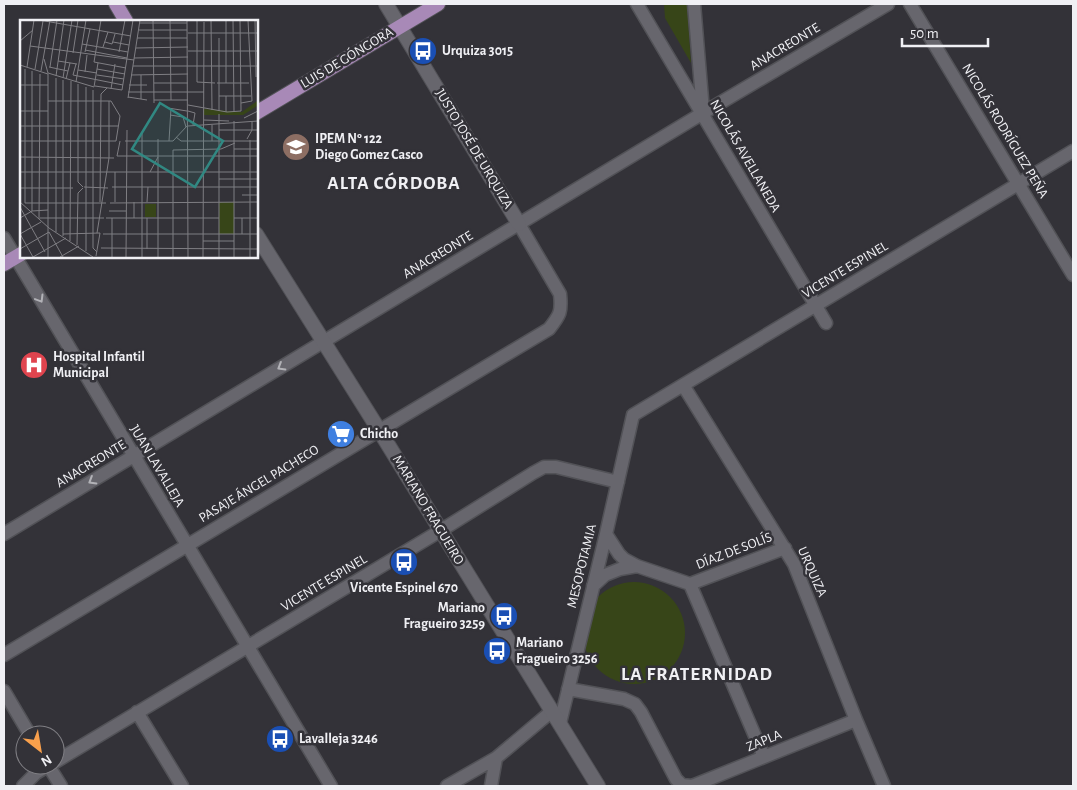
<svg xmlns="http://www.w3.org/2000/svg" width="1077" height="790" viewBox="0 0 1077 790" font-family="'Alegreya Sans',sans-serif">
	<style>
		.green { fill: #374518 }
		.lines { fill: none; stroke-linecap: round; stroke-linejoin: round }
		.minor-casing { stroke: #525257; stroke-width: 15 }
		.tertiary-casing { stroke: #525257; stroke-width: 16 }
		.secondary-casing { stroke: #525257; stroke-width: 16 }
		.primary-casing { stroke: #525257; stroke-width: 16 }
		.minor { stroke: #67666d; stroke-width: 12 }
		.tertiary { stroke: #67666d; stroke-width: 14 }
		.secondary { stroke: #67666d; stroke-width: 14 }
		.primary { stroke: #a889b7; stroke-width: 14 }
		.oneway { stroke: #b2b2b7 }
		.labels { text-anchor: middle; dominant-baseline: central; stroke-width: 5; stroke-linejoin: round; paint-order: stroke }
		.street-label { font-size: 14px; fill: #f0f0f4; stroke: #333238 }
		.poi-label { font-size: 14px; font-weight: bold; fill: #f0f0f4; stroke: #333238; text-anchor: start }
		.district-label { font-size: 19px; font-weight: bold; letter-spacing: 1px; fill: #f0f0f4; stroke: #333238 }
		.inset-road { fill: none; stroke: #7f7e83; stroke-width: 1 }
		.view { fill: #318882; fill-opacity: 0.15; stroke: #318882; stroke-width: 2.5 }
		.inset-edge { fill: none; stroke: #f0f0f4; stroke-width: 2.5 }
	</style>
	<rect width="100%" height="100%" fill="#333238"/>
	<path class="green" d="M664,4H687L691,63L665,18Z
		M583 633a51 51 0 1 1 102 0a51 51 0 1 1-102 0Z"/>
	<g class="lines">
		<defs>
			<path id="minor" d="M637,4L826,323
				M694,4L703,111
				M910,4L1073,275
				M4,238L331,786
				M683,385L794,564L856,720L884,786
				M4,534L703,113L888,4
				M606,534L619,554L624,559L637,566L690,584L785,548
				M690,584L764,757
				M593,586L605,575L620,569L637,566
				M4,655L549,329C560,315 562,312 560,294L519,224
				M568,689L624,699L635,704L641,712L676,779L682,785L692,786L856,720
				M4,691L30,735
				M137,712L182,786
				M560,723L606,534L633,415L1073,151
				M55,762L440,531L533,473L544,467H556L618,482
				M48,765L61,786
				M23,786L36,773L49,765
				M447,786L496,758L552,711
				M491,786L496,758"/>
			<path id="tertiary" d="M386,4L519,224"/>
			<path id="secondary" d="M256,234L379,430L598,786"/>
			<path id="primary" d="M116,4L126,21
				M256,113L438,4
				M4,264L21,254"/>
		</defs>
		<use href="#minor" class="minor-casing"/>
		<use href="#tertiary" class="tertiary-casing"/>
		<use href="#secondary" class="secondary-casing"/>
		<use href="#primary" class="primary-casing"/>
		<use href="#minor" class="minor"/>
		<use href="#tertiary" class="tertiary"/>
		<use href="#secondary" class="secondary"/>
		<use href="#primary" class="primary"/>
	</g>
	<defs><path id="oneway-chevron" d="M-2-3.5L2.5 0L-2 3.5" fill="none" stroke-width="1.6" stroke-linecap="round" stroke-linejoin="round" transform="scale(1.25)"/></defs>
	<g class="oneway">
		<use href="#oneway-chevron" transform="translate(40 299) rotate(59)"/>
		<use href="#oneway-chevron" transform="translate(281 367) rotate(149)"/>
		<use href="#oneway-chevron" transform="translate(92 481) rotate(149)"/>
	</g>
	<defs>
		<symbol id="bus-disc" viewBox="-11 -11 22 22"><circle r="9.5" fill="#1a4fb4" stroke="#333238"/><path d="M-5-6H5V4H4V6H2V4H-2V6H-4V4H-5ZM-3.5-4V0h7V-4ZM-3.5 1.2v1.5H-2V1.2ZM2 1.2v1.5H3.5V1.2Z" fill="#fff"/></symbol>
		<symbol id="school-disc" viewBox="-11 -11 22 22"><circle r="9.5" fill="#8d6e63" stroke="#333238"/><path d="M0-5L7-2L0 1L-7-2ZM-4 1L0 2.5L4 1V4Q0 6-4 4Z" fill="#fff"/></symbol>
		<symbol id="hospital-disc" viewBox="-11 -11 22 22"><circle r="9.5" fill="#e0444e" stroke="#333238"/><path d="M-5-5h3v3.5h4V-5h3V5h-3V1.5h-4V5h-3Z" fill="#fff"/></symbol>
		<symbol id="supermarket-disc" viewBox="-11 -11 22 22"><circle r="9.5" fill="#3f7fe0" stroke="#333238"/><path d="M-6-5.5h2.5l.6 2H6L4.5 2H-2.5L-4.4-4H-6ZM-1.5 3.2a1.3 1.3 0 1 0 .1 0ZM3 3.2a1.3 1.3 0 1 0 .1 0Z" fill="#fff"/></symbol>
	</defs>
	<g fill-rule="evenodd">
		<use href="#bus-disc" x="407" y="35" width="32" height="32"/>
		<use href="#school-disc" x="280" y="131" width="32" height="32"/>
		<use href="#hospital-disc" x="18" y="349" width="32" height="32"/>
		<use href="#supermarket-disc" x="325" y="418" width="32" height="32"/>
		<use href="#bus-disc" x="388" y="546" width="32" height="32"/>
		<use href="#bus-disc" x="488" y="600" width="32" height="32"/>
		<use href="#bus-disc" x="481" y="635" width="32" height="32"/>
		<use href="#bus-disc" x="264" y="723" width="32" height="32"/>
	</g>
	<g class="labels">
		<g class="street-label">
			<text transform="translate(785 47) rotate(-31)">ANACREONTE</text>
			<text transform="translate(347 58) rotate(-31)">LUIS DE GÓNGORA</text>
			<text transform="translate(1005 131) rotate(59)">NICOLÁS RODRÍGUEZ PEÑA</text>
			<text transform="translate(474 149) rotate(59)">JUSTO JOSÉ DE URQUIZA</text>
			<text transform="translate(745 156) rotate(60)">NICOLÁS AVELLANEDA</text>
			<text transform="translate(438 255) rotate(-31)">ANACREONTE</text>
			<text transform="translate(845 270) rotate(-31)">VICENTE ESPINEL</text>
			<text transform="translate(91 464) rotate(-31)">ANACREONTE</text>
			<text transform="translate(157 466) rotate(59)">JUAN LAVALLEJA</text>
			<text transform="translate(259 484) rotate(-31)">PASAJE ÁNGEL PACHECO</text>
			<text transform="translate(428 510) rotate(59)">MARIANO FRAGUEIRO</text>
			<text transform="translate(734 551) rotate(-21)">DÍAZ DE SOLÍS</text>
			<text transform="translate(582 566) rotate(-76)">MESOPOTAMIA</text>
			<text transform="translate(812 572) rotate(66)">URQUIZA</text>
			<text transform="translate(324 583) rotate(-31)">VICENTE ESPINEL</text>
			<text transform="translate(764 741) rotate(-22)">ZAPLA</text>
		</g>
		<g class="poi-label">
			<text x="442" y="51">Urquiza 3015</text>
			<text x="315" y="139">IPEM Nº 122<tspan x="315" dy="16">Diego Gomez Casco</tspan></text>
			<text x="53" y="357">Hospital Infantil<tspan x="53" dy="16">Municipal</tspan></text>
			<text x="360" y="434">Chicho</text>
			<text x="404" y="588" text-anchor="middle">Vicente Espinel 670</text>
			<text x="485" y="608" text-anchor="end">Mariano<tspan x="485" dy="16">Fragueiro 3259</tspan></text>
			<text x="516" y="643">Mariano<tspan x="516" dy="16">Fragueiro 3256</tspan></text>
			<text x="299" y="739">Lavalleja 3246</text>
		</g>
		<g class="district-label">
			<text x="394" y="183">ALTA CÓRDOBA</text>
			<text x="697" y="674">LA FRATERNIDAD</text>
		</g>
	</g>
	<g transform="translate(20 20)">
		<rect width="238" height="238" fill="#333238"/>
		<path d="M237,81V86L223,95H184V89L222,92ZM199,182H214V214H199ZM125,184H136V197H125Z" fill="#374518"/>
		<path class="inset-road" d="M19,0L111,16M81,0L74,42L106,48M133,0L134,83M150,0L151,80M167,0L168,237M177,0V62L195,63M191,0L192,90M206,0V63M213,0L214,92M235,0L236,57M120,3H167M119,10H167M168,13H238M117,18H167M199,18V91M0,21L13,10M85,22L92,24L95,14M93,22L109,25M62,24L108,32M10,26L114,40M83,27L88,12M116,28L168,27M65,30L107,38M168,31H238M65,32L70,9M99,32L105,0M53,33L58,0M114,38L168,37M24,39L28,53L74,67L78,43M38,41L57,44M56,44L53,55L103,65M0,45L28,54V237M113,46H238M7,47L14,0M29,47L48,51M30,47L37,0M5,49V183M15,49L23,1M77,49L105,54M58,50L77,53M21,51L30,0M65,52L67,35M77,55L104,59M111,55L168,54M121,55V79M36,56L44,0M36,58V212M43,58L52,0M46,59L50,43M56,62L66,0M134,63H168M197,63H229M58,64V162L63,167M0,65H28M109,65H127M75,66L102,70L113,0M66,67V231M91,69L95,44M73,70V228L77,232M108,72H184M199,76H231M108,77L127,80M108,78L120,0M134,80H168M221,83L232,81L228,0M168,85L207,92L221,91L220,0M148,88L167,91M0,91H28M168,91L175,93L173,105M206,92V76M199,94V237M150,95L163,97L166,107M224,98L238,91M184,100L209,101M214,101V237M192,105V121M0,106H98M168,106L238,101M199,110H238M156,117L161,121H238M227,119L232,110V101M230,120V237M0,121H96L100,96L91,81H28M100,121L97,136H238M105,121H153L167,106M149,121L151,88M214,129H238M0,137L94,138M0,152H238M130,152L138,137M199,159H238M64,167L88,168M92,167H238M0,168H53M222,175H238M0,182L29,208L73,237M80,182L81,74L87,68M95,182V152M114,182V198M127,182L128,167M5,183H86M90,183L238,182M0,187L25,232M12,191L28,190M89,191H106M0,198L12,191V51M20,198H84M86,198H199M214,198H238M222,198V214M19,199L20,54M29,212L43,237M77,213L89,138V81M0,214L13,237L46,218M0,214L21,202M43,214L80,213L76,236M83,214H238M43,216V60M50,221L51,61M183,221H214M57,225L58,173L63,168M81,228L238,229M0,229L29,212M127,229V198M40,237L59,226M92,237V198M106,237L107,110M122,237V113M138,237V119M153,237V130L201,129L215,123M183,237L184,2"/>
		<path class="view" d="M140,83L203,121L175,167L112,129Z"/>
		<rect width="238" height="238" class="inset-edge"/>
	</g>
	<rect width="1077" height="790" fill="none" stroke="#f0f0f4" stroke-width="10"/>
	<g transform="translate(40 750) rotate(149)"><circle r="24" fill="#333238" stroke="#7f7e83"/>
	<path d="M0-4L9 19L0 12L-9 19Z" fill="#f9a04c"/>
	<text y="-8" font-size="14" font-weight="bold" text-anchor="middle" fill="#f0f0f4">N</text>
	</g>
	<path d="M902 38v8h86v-8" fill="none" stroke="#f0f0f4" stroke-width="2.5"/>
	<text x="910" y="38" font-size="15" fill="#f0f0f4" stroke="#333238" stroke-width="4" paint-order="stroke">50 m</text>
</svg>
